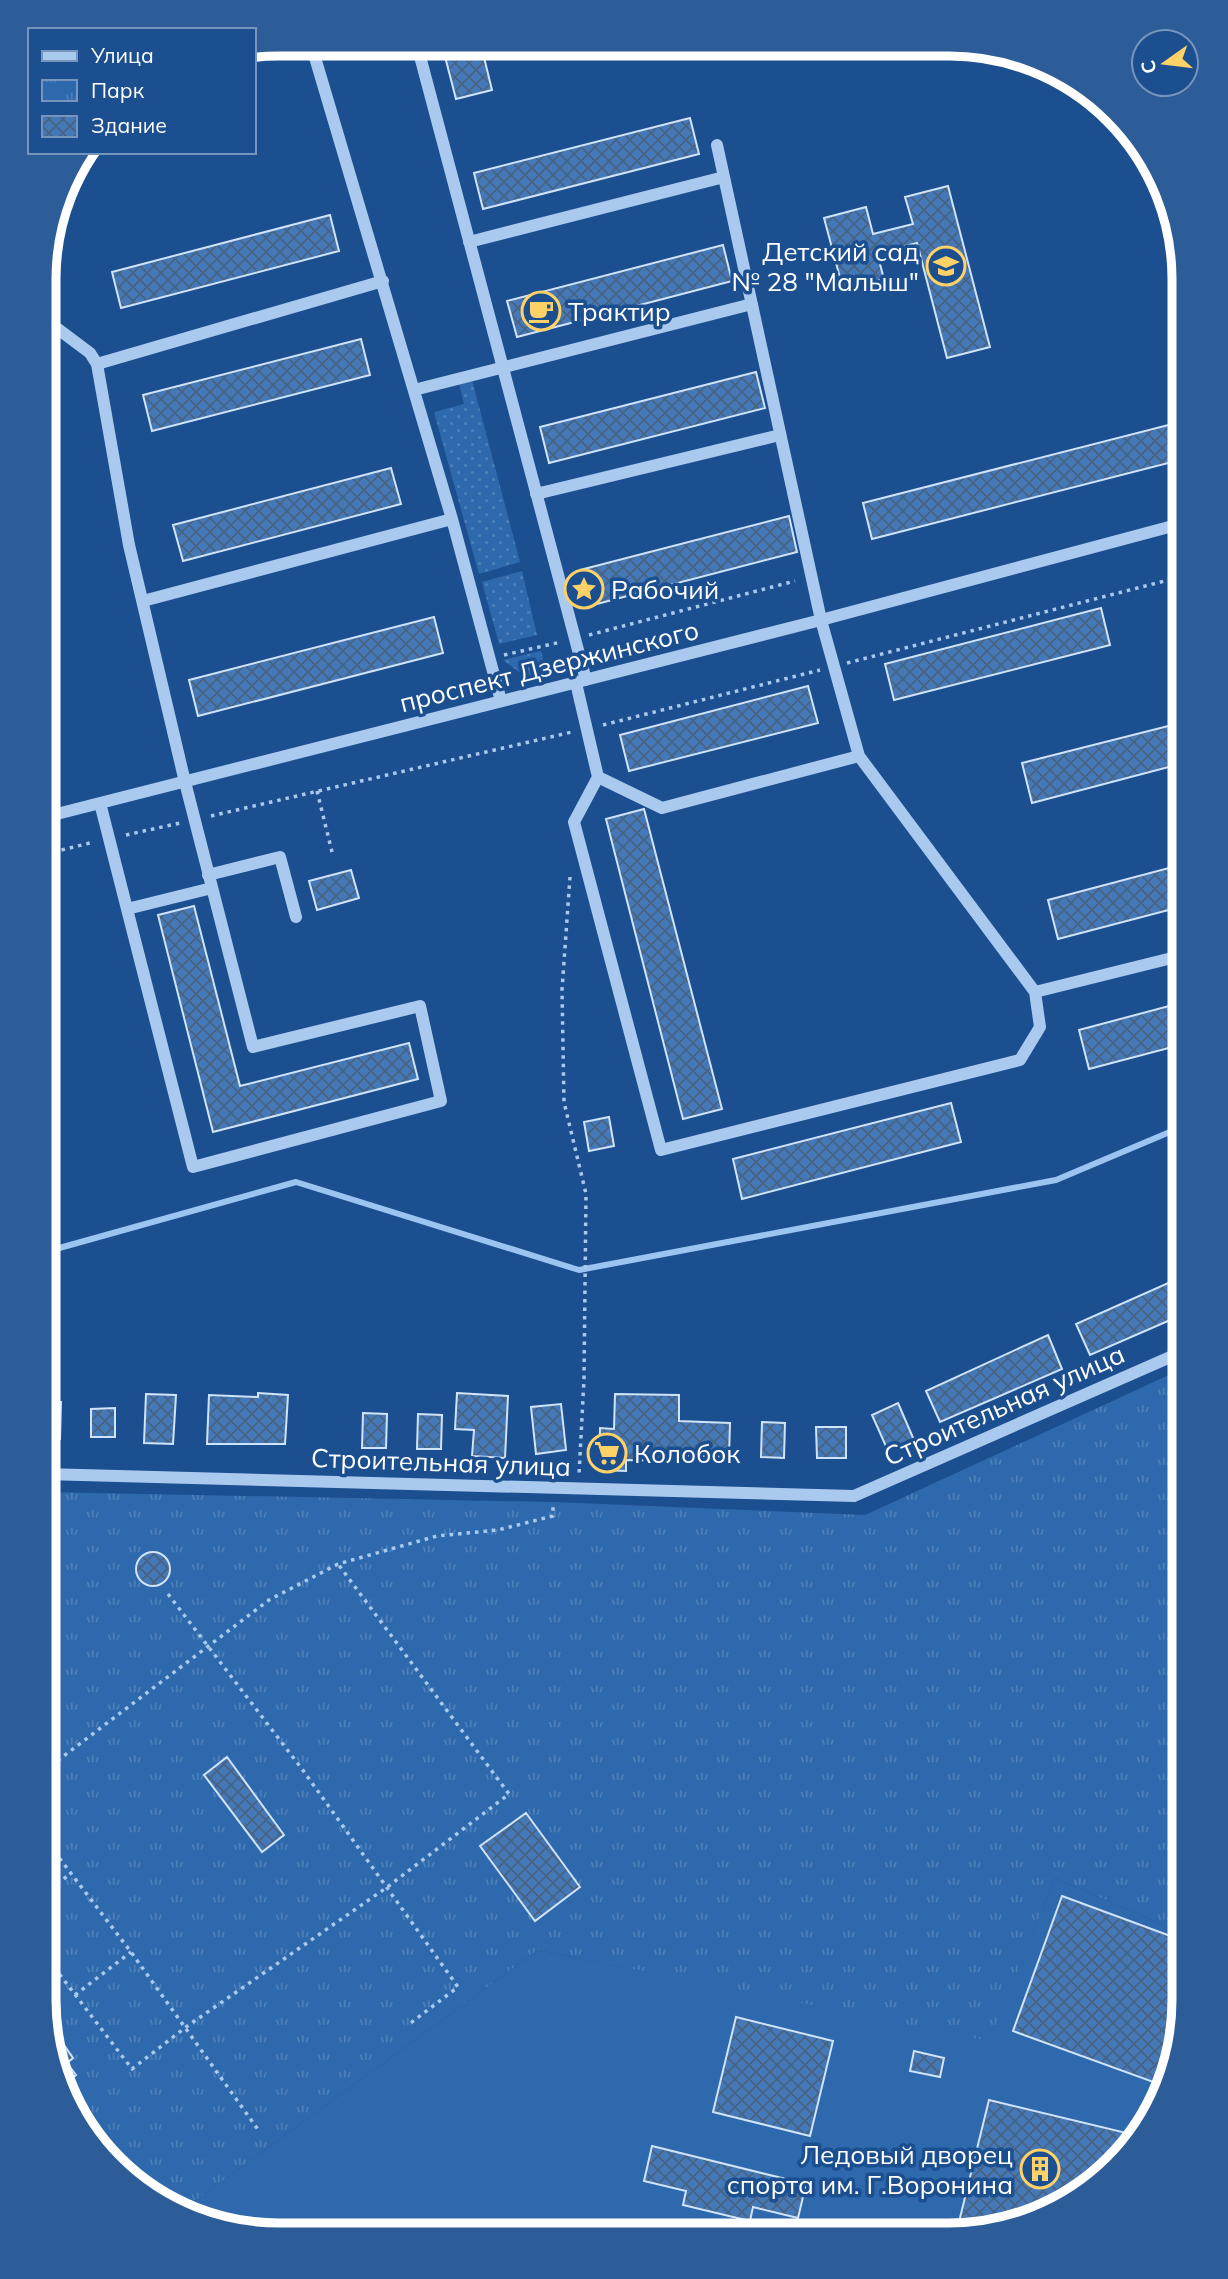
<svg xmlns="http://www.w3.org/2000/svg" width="1228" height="2279" viewBox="0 0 1228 2279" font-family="Mulish,sans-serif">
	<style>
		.grass { fill: url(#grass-dots) }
		.park { fill: url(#park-tufts) }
		.pitch { fill: #2e69ad }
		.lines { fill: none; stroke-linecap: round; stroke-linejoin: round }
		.stream { stroke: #9cc4f0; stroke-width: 6 }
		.building { fill: url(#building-cross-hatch); stroke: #cfe3fa; stroke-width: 2 }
		.path { stroke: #a9c9ee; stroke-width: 3.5; stroke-dasharray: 3.5 5; stroke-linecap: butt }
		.minor { stroke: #a9c9ee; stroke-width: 12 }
		.labels { text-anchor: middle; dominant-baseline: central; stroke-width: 7; stroke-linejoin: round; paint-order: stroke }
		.poi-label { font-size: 26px; fill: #fff; stroke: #1b4f8f; text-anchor: start }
		.street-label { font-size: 26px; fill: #fff; stroke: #1b4f8f }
		.rim { fill: none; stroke: #fff; stroke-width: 9 }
	</style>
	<defs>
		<pattern id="grass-dots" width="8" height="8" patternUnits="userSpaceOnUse" patternTransform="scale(1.75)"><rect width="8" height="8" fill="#2e69ad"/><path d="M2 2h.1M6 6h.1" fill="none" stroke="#4d80b9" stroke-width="1.8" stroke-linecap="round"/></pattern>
		<pattern id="park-tufts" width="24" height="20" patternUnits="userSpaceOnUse" patternTransform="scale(1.75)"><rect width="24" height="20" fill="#2e69ad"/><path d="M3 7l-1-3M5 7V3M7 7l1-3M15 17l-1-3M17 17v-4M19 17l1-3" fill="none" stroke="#4d80b9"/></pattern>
		<pattern id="building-cross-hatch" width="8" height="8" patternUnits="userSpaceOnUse" patternTransform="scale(1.75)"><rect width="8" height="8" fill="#4478b7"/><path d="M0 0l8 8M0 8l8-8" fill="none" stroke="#486282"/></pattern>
	</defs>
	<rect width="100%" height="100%" fill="#1b4f8f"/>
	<path class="grass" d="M472,380L520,562L479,574L434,412L464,404L459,383Z
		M522,571L537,635L499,644L482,582Z
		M541,651L548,677L531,681L503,660Z"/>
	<path class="park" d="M1184,1368V1934L1055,1878L989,2042L538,1950L180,2212L135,2184L63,2085L76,2076L67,2063L73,2057L54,2031L49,2034L44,2000V1492L554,1502L865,1515Z"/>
	<path class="pitch" d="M1055,1878L1184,1934V2016L1166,2090L1135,2143L1080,2195L1025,2223L949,2235L248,2233L189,2217L180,2212L538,1950L989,2041Z"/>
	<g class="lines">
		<path class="stream" d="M45,1252L296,1182L579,1270L1056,1180L1184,1126"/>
	</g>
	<path class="building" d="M442,45H481L492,90L456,99Z
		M690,118L699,154L483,209L474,173Z
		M948,186L990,347L947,358L917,243L877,253L884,279L843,289L824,218L866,207L873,234L913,224L905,197Z
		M330,215L339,251L121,308L112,272Z
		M723,245L732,281L517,337L507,301Z
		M361,339L370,375L152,431L143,395Z
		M756,372L765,408L549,463L540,427Z
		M1184,421V459L872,539L863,503Z
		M391,468L401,504L183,561L173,525Z
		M789,516L797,552L589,606L580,570Z
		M1101,608L1110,645L894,700L885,664Z
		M434,617L443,653L198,716L189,680Z
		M808,686L818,723L629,771L620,735Z
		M1184,722V763L1032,803L1022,763Z
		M644,809L722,1109L683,1119L606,819Z
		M1184,864V906L1058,939L1048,900Z
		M351,870L359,898L317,910L309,881Z
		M194,906L240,1086L409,1043L418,1079L213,1132L158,915Z
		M1184,1002V1044L1089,1069L1079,1030Z
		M951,1103L961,1142L742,1199L733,1159Z
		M609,1117L614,1146L589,1151L584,1122Z
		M1184,1276V1314L1090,1355L1076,1324Z
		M1048,1335L1062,1369L940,1422L926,1391Z
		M258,1393L288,1395L285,1444H207L209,1395L258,1397Z
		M457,1393L508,1396L505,1458L472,1456L474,1430L455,1429Z
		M146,1394L176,1395L173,1444L144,1443Z
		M615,1394L679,1395V1421L730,1423L729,1457L678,1455V1461L626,1460V1471L599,1470L600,1428L614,1429Z
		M44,1402H61L60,1439H44Z
		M898,1403L914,1440L888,1451L872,1415Z
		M561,1404L566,1450L536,1454L531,1407Z
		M115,1408V1437H91V1409Z
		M363,1413L387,1414L386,1448H362Z
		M418,1414L442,1415L441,1449H417Z
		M762,1422L785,1423L784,1458L761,1457Z
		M816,1427H846V1458H817Z
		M136 1569a17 17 0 1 1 34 0a17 17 0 1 1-34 0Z
		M227,1757L284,1835L262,1852L204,1775Z
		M526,1813L580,1887L535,1921L480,1846Z
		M1062,1896L1184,1941V2016L1167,2087L1013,2031Z
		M736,2017L833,2041L810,2136L713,2112Z
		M48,2022L73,2058L67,2063L76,2075L63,2085L56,2076Z
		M914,2051L944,2058L940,2077L910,2071Z
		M989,2100L1139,2136L1080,2195L1025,2223L956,2234Z
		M652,2146L806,2184L798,2218L753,2207L750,2221L683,2205L686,2191L644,2181Z"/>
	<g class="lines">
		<path class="path" d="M589,635L795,581
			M504,655L561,642
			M847,663L1184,576
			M603,725L820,670
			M317,791L332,852
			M211,816L572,732
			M126,835L180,823
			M45,854L94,842
			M570,877L562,990L564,1102L586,1194L584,1379L579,1475
			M168,1594L302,1769L458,1987L408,2025
			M44,1771L269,1600L338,1564L437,1536L498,1530L553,1516V1505
			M44,1838L131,1952L259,2131
			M44,1895L71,1873
			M44,1954L132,2069L186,2027L386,1888L509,1794L338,1564
			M75,1995L131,1952"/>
		<path class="minor" d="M311,44L452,519L501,701
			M417,45L586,680
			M469,242L724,177
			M46,320L90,353L97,364L129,545L185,782L253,1047L420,1006L441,1101L193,1167L127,909
			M97,364L383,281
			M414,390L752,304
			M536,494L780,435
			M143,601L452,519
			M576,683L598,777L574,822L661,1150L1020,1060L1040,1027L1035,992L859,756L821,620L717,145
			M598,777L662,808L859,756
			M100,803L127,909L212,888
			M45,817L821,620L1184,523
			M208,875L280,857L296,917
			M1035,992L1184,955
			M44,1474L854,1496L1184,1351"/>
	</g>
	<defs>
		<symbol id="school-ring" viewBox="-11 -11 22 22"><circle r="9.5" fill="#1b4f8f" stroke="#ffd166" stroke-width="1.5"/><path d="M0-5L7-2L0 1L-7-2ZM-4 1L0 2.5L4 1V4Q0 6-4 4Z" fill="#ffd166"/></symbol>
		<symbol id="cafe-ring" viewBox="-11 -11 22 22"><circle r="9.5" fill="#1b4f8f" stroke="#ffd166" stroke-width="1.5"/><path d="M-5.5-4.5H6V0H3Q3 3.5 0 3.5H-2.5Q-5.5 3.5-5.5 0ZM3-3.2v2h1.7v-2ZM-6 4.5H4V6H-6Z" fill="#ffd166"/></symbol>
		<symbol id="sight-ring" viewBox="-11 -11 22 22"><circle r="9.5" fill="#1b4f8f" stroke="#ffd166" stroke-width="1.5"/><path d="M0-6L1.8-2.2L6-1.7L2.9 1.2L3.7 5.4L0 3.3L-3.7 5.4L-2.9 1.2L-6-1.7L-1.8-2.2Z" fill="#ffd166"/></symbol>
		<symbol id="supermarket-ring" viewBox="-11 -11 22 22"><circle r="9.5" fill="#1b4f8f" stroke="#ffd166" stroke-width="1.5"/><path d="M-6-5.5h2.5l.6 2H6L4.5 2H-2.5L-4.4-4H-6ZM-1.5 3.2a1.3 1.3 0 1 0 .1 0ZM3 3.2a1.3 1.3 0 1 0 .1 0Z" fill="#ffd166"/></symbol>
		<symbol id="building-ring" viewBox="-11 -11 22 22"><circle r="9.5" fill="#1b4f8f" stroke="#ffd166" stroke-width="1.5"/><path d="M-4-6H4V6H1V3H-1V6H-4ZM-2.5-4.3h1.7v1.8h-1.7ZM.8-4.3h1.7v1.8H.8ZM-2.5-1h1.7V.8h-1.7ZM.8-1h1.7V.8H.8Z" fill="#ffd166"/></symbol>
	</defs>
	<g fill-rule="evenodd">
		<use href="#school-ring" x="924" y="244" width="44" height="44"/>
		<use href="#cafe-ring" x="519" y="289" width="44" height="44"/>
		<use href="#sight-ring" x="562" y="567" width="44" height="44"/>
		<use href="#supermarket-ring" x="585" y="1431" width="44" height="44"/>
		<use href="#building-ring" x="1018" y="2147" width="44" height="44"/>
	</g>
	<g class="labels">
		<g class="poi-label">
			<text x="919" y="251" text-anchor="end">Детский сад<tspan x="919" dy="30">№ 28 "Малыш"</tspan></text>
			<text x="568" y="311">Трактир</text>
			<text x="611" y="589">Рабочий</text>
			<text x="634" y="1453">Колобок</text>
			<text x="1013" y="2154" text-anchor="end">Ледовый дворец<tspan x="1013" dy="30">спорта им. Г.Воронина</tspan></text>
		</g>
		<g class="street-label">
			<text transform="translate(549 666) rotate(-14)">проспект Дзержинского</text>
			<text transform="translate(1004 1405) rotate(-24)">Строительная улица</text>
			<text transform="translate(441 1462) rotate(2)">Строительная улица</text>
		</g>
	</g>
	<path d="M0 0H1228V2279H0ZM279 56H949A223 223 0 0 1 1172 279V2000A223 223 0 0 1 949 2223H279A223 223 0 0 1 56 2000V279A223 223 0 0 1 279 56Z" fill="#2d5d98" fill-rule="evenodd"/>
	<path class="rim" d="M279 56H949A223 223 0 0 1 1172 279V2000A223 223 0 0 1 949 2223H279A223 223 0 0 1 56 2000V279A223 223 0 0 1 279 56Z"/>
	<rect x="28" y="28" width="228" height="126" fill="#1b4f8f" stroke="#7695bc" stroke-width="2"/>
	<rect x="42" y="51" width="35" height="10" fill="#a9c9ee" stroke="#7695bc" stroke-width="2"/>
	<text x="91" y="63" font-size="21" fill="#ffffff">Улица</text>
	<rect x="42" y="80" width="35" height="21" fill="url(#park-tufts)" stroke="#7695bc" stroke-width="2"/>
	<text x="91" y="98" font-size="21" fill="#ffffff">Парк</text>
	<rect x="42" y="116" width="35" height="21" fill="url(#building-cross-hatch)" stroke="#7695bc" stroke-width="2"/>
	<text x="91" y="133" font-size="21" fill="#ffffff">Здание</text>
	<g transform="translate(1165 63) rotate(256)"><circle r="33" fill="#1b4f8f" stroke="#7695bc" stroke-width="2"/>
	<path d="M0-5L12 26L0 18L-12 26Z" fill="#ffd166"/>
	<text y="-10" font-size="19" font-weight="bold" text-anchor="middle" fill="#ffffff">С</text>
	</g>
</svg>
